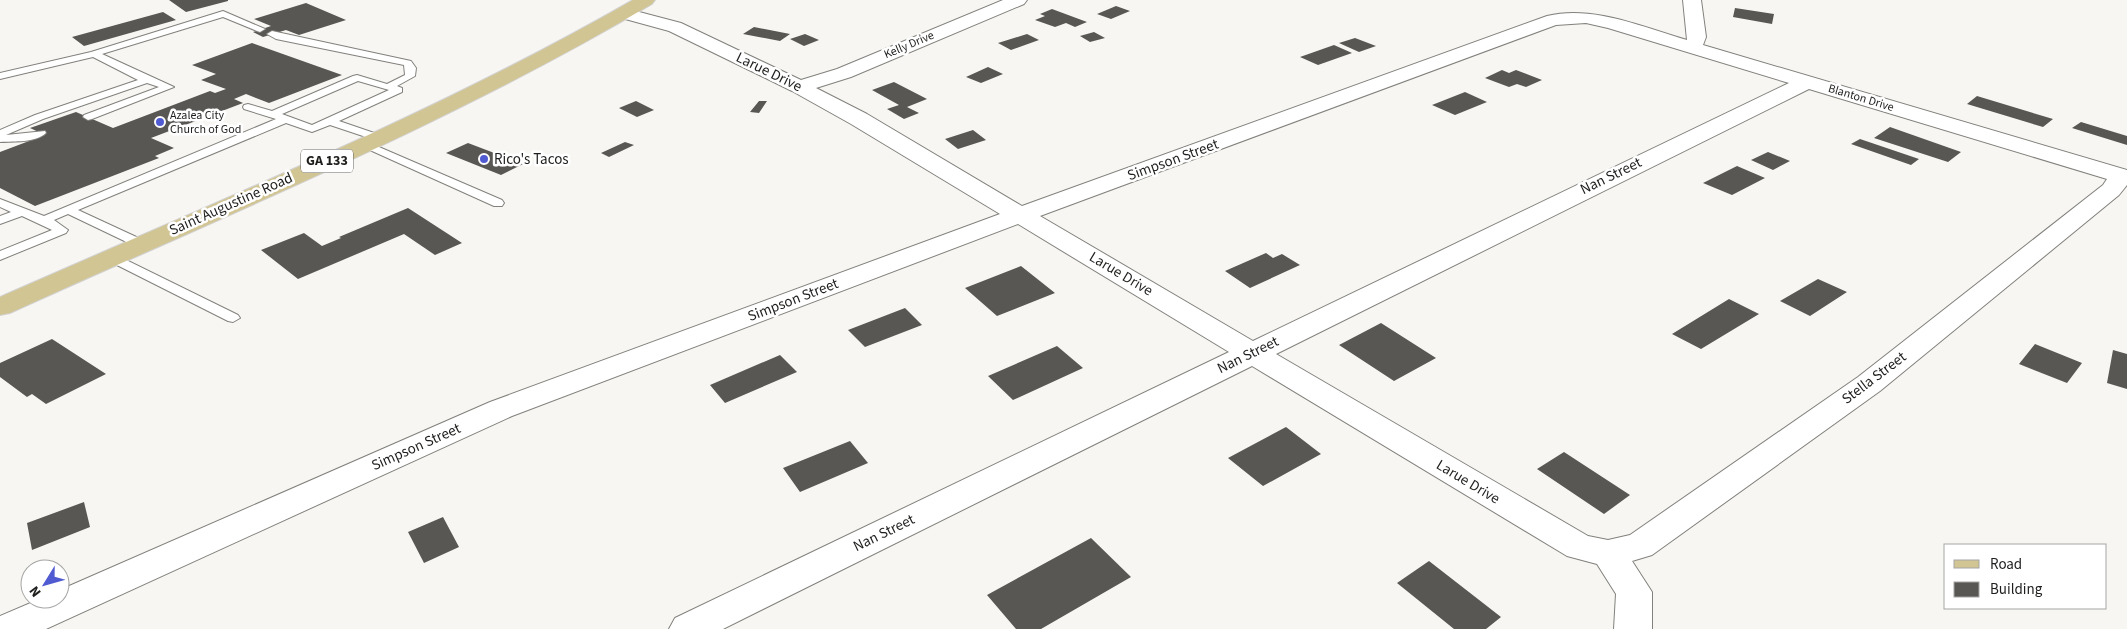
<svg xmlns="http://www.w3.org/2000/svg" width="2127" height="629" viewBox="0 0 2127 629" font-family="'Source Sans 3',sans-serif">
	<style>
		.building { fill: #585754 }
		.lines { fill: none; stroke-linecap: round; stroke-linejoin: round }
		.service-casing { stroke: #82817d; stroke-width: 2 }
		.minor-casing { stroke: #82817d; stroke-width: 2 }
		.primary-casing { stroke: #d2d2d2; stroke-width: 2 }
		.service { fill: #fff; fill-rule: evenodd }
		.minor { fill: #fff; fill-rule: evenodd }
		.primary { fill: #d2c594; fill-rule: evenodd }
		.poi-dot { fill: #505ad1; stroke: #fff; stroke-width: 2 }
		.labels { text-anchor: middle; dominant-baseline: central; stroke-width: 5; stroke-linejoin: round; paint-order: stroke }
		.far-street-label { font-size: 12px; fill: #1e1e1c; stroke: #fff }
		.far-poi-label { font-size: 12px; fill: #1e1e1c; stroke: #fff; text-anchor: start }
		.shield { fill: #fff; stroke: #626260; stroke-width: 1 }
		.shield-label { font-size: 14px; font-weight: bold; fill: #1e1e1c }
		.street-label { font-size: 15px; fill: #1e1e1c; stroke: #fff }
		.poi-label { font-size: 15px; fill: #1e1e1c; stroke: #fff; text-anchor: start }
	</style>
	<rect width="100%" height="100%" fill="#f7f6f2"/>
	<path class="building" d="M169,0H228V1L186,12Z
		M306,3L346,20L299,35L286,30L263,37L253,32L271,26L254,19Z
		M1116,6L1130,11L1111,19L1097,14Z
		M1735,8L1774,14L1772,24L1733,17Z
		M1052,9L1087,22L1075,27L1066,23L1055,27L1035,20L1045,16L1040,14Z
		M163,12L176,20L84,46L72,37Z
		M754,27L790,34L780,41L743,34Z
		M1094,32L1105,38L1090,42L1080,36Z
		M805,34L819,40L804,46L790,39Z
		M1027,34L1039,40L1011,50L998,43Z
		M1355,38L1376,46L1359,52L1339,43Z
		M252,43L342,75L269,103L246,94L234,99L243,103L151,138L174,148L155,156L159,158L35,206L0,188V152L45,135L30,128L76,112L113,128L210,91L215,93L226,89L201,80L216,74L192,65Z
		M1334,45L1352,53L1318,65L1300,57Z
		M988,67L1003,74L981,83L966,77Z
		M1502,70L1509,73L1516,70L1542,80L1526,87L1517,84L1509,87L1485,78Z
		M894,82L927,99L907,107L919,113L904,119L887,109L899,105L872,90Z
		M1465,92L1487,102L1455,115L1432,105Z
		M1977,96L2053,119L2043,127L1967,104Z
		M636,101L654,110L637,117L619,108Z
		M759,101H767L759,113L750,112Z
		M2081,122L2127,136V145L2072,128Z
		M1890,127L1961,152L1948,162L1874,138Z
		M973,130L986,140L958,149L945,139Z
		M1860,139L1919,159L1911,165L1851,144Z
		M625,142L634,145L609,157L601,153Z
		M468,143L523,164L501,175L446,153Z
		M1768,152L1790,161L1773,170L1751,160Z
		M1737,166L1765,178L1732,195L1703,183Z
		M408,208L462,243L435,255L404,234L298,279L261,250L304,233L322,246L341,238L339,237Z
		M1266,253L1273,258L1282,254L1300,265L1250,288L1225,271Z
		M1021,266L1055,293L997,316L965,288Z
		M1818,279L1847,292L1810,316L1780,301Z
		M1729,299L1759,314L1701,349L1672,334Z
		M905,308L922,325L865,347L848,330Z
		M1381,323L1436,358L1394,381L1339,345Z
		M52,339L106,374L46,404L32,394L27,397L0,377V363Z
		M2035,344L2082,363L2067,383L2019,364Z
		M1057,346L1083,368L1013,400L988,376Z
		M2113,350L2127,354V389L2107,383Z
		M780,355L797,372L725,403L710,385Z
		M1286,427L1321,454L1263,486L1228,458Z
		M850,441L868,463L800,492L783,468Z
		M1564,452L1630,495L1604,514L1537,469Z
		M84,502L90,527L32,550L27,523Z
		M443,517L459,547L424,563L408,532Z
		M1091,538L1131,577L1041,629H1016L987,595Z
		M1429,561L1501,617L1486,629H1454L1397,583Z"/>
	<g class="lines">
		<defs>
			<path id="service" d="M223,11L265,29L260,32L257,31L223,17L102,54L174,87L92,119L88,120L83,117L84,115L159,87L147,83L43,119L6,135L45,131L46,133C35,143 15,141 0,142V130L35,115L138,80L93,57L0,79V73L91,52Z
				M272,31L411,61L416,68L415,76L397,86L402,88V92L339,121L383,136L384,138L383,140H375L330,125L312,132L286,123L78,210L145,241L147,244L145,247H137L68,214L54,220L68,230L66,233L0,260V251L52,230L22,216L0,224V216L11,212L0,207V199L44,216L276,119L244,109L243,107L244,105L248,104L272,111L353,76L357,75L387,84L405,75L404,65L276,39L267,34ZM358,81L389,90L312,125L282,114Z
				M365,141L502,200L504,203L502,206H494L361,146L359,144L361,142Z
				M112,253L238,315L240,318L233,322L228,321L107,260L106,257L107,254Z"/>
			<path id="minor" d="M1003,0H1027L1024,4L851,77L816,88L867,114L1022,206L1547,16C1593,5 1642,27 1687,40L1683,0H1701L1706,37L1703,45L2127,170V185L2119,195L1880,391L1652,555L1632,561L1652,592V629H1614L1616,594L1597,564L1567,556L1252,366L723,629H669L675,618L1229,352L1018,224L512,416L46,629H0V616L40,599H60V590L490,402L1000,214L851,124L792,91L669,31L618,17L615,13L618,9L624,8L681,23L801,80L837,69ZM1586,23L1608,28L1789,83L1253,341L1040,216L1556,25ZM1809,89L2107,179L2103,185L1858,377L1630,535L1608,540L1588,536L1276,354Z"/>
			<path id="primary" d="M633,0H655L652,4C447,125 226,215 10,313L0,315V297C213,203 431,116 633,0Z"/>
		</defs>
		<use href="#service" class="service-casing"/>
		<use href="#minor" class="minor-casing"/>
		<use href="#primary" class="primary-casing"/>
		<use href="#service" class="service"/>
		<use href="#minor" class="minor"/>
		<use href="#primary" class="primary"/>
	</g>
	<g class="poi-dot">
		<circle cx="160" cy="122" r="5"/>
		<circle cx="484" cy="159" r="5"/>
	</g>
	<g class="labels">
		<g class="far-street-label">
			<text transform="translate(909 45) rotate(-23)">Kelly Drive</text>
			<text transform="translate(1861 98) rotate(17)">Blanton Drive</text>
		</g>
		<g class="far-poi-label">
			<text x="170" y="115">Azalea City<tspan x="170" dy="14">Church of God</tspan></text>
		</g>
		<rect class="shield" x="301" y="149.5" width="52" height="23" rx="4"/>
		<g class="shield-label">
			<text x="327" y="161">GA 133</text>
		</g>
		<g class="street-label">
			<text transform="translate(769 72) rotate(26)">Larue Drive</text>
			<text transform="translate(1173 160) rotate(-20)">Simpson Street</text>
			<text transform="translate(1611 176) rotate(-26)">Nan Street</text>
			<text transform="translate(231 204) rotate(-24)">Saint Augustine Road</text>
			<text transform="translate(1121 274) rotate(31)">Larue Drive</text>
			<text transform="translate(793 300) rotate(-21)">Simpson Street</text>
			<text transform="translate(1248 355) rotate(-26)">Nan Street</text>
			<text transform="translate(1874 378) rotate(-37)">Stella Street</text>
			<text transform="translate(416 447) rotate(-24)">Simpson Street</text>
			<text transform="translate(1468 482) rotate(31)">Larue Drive</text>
			<text transform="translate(884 533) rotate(-26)">Nan Street</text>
		</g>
		<g class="poi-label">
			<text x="494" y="159">Rico's Tacos</text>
		</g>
	</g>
	<rect x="1944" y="544" width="162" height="65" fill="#ffffff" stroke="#a5a5a4"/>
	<rect x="1954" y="560" width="25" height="8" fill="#d2c594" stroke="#a5a5a4"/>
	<text x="1990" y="569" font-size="15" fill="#1e1e1c">Road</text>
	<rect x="1954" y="582" width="25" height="15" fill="#585754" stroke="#a5a5a4"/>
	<text x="1990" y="594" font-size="15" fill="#1e1e1c">Building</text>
	<g transform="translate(45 584) rotate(233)"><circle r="24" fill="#ffffff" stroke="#a5a5a4"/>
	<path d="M0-4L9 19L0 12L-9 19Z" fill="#505ad1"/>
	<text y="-8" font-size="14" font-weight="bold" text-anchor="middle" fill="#1e1e1c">N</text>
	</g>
</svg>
